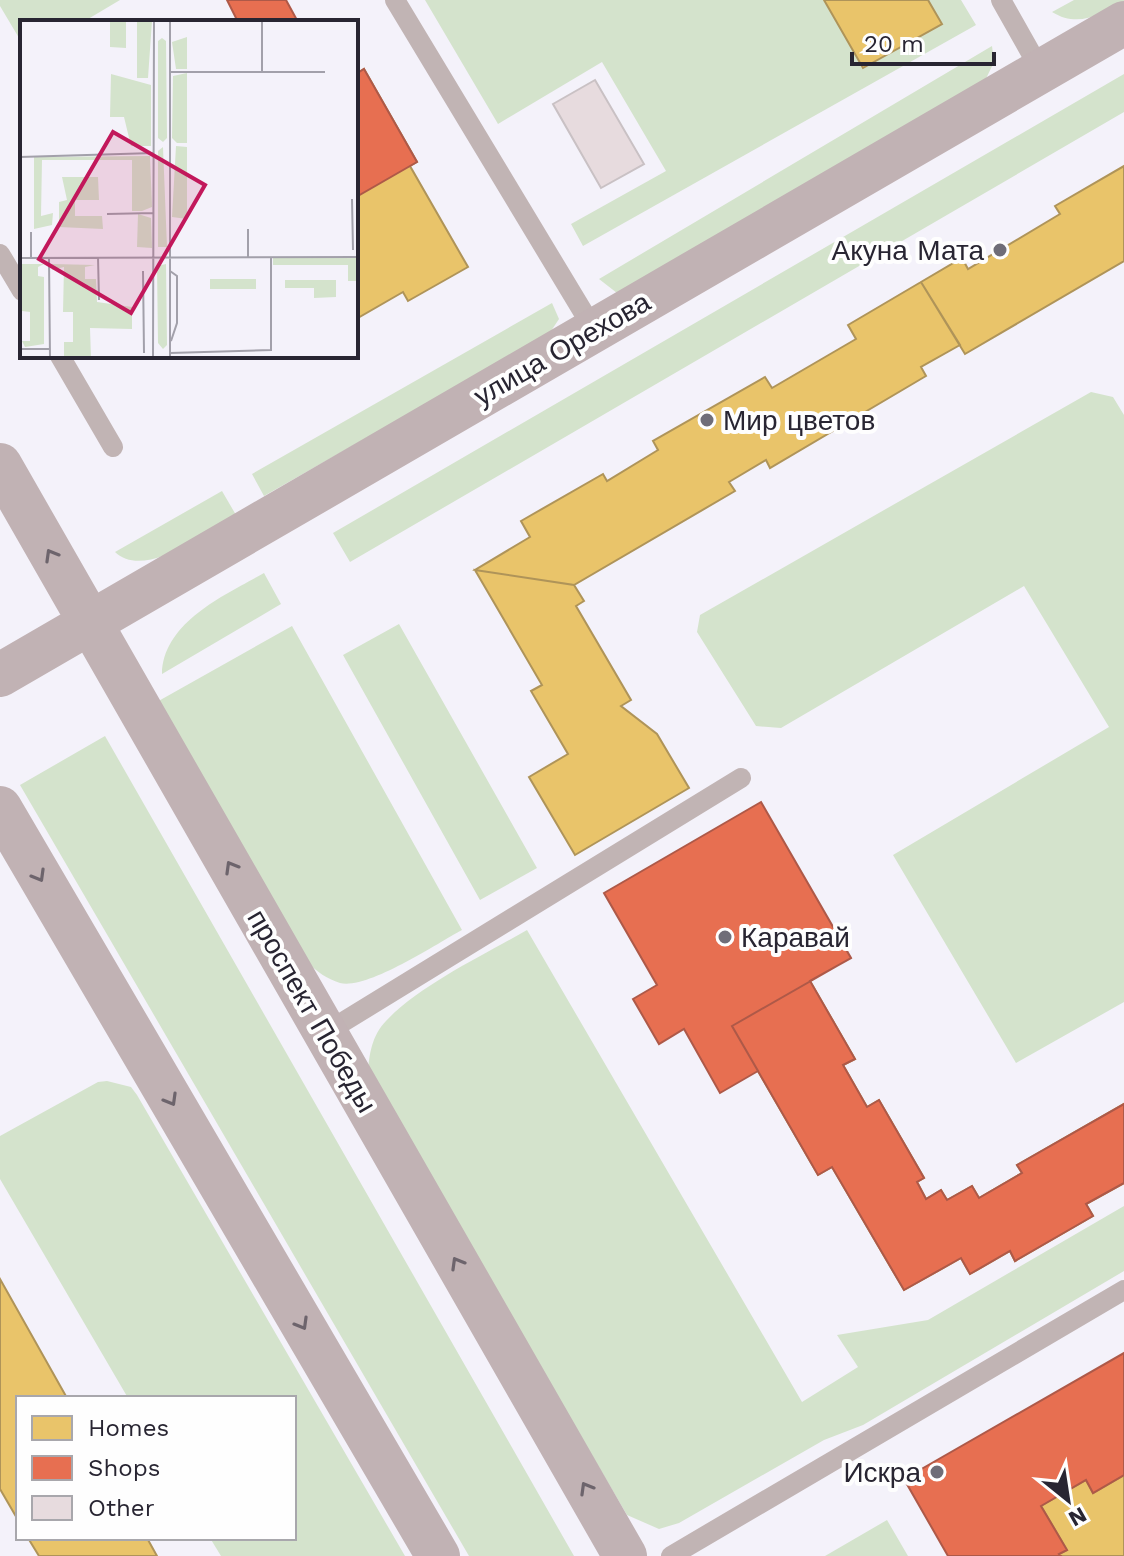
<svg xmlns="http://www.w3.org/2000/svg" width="1124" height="1556" viewBox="0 0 1124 1556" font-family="'Work Sans',sans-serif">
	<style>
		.green { fill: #d4e3cc }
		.homes { fill: #e9c46a; stroke: #af9459; stroke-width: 2 }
		.shops { fill: #e76f51; stroke: #ae5948; stroke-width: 2 }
		.building { fill: #e7dbde; stroke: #c9c1c4; stroke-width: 2 }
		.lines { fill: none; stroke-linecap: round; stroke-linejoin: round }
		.lane { stroke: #c1b4b4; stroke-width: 20 }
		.secondary { stroke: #c1b2b4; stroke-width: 44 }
		.oneway { stroke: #6d646c }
		.poi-dot { fill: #6f6d78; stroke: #fefefe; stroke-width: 3 }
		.labels { text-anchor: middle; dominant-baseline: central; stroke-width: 8; stroke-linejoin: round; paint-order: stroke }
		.poi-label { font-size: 28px; fill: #282532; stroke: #fefefe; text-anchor: end }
		.street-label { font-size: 28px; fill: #282532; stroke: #fefefe }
		.inset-road { fill: none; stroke: #a2a0aa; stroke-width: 2 }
		.view { fill: #c2185b; fill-opacity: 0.15; stroke: #c2185b; stroke-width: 4 }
		.inset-edge { fill: none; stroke: #282532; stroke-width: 4 }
	</style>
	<rect width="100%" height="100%" fill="#f4f2fa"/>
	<path class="green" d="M0,0H120L83,22H22V43L0,6Z
		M425,0H825L864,68L941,24L928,0H961L976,25L583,246L571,224L666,171L602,62L498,124Z
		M1074,0H1124V1C1100,15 1078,28 1052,12Z
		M992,46L994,62L981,89L617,293L599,279Z
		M1124,74V112L350,562L333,533Z
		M552,303L559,319L549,334L264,496L252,474Z
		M1091,392L1113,397L1124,415V1002L1016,1063L893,855L1109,727L1024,586L781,728L756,726L697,632L700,615Z
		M222,491L236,515C208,531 145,581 115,552Z
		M264,573L281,604L162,674C163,622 225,595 264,573Z
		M399,624L537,868L480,900L343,655Z
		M292,626L462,930C436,944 367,990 340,983C327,979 316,971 307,962L155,703Z
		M105,736L574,1556H469L20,785Z
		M527,930L802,1402L858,1367L837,1335L928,1320L1124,1206V1271L863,1425L824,1440L679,1523L659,1529L627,1515L368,1073C369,1055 372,1035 386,1021C420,985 484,955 527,930Z
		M107,1081L131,1087L137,1095L405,1556H221L210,1538H294V1398H128L0,1179V1136L98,1082Z
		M887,1520L908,1556H825Z"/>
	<path class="homes" d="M824,0H928L942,24L863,68Z
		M364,69L417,162L410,166L468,267L408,301L403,292L356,319V74Z
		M1124,166V261L965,354L921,282L962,258L968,269L1060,214L1055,206Z
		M921,282L960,345L921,367L926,376L770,468L766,460L729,482L735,491L574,585L475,570L530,537L521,521L603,474L607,481L658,450L653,441L765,377L772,388L856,339L848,325Z
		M475,570L574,585L584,601L576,606L631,700L621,706L657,734L689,788L575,855L529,777L568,754L531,691L542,685Z
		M810,981L855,1059L843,1065L867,1107L879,1100L924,1178L917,1182L926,1199L941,1190L947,1200L972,1186L979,1198L1022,1173L1017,1165L1124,1104V1183L1086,1204L1093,1216L1015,1261L1010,1251L970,1274L961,1258L904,1290L832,1167L818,1175L732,1026Z
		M0,1279L67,1398H18V1520L0,1489Z
		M1124,1475V1556H1061L1059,1554L1067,1550L1041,1506L1086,1480L1093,1493Z
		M28,1538H147L157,1556H39Z"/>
	<path class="shops" d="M227,0H286L298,22H238Z
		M364,69L417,162L356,197V74Z
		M761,802L851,958L810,981L855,1059L843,1065L867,1107L879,1100L924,1178L917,1182L926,1199L941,1190L947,1200L972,1186L979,1198L1022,1173L1017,1165L1124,1104V1183L1086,1204L1093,1216L1015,1261L1010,1251L970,1274L961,1258L904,1290L832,1167L818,1175L758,1071L720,1093L684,1029L659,1044L633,999L657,985L604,893Z
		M761,802L851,958L732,1026L758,1071L720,1093L684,1029L659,1044L633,999L657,985L604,893Z
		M1124,1353V1475L1093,1493L1086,1480L1041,1506L1067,1550L1059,1554L1061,1556H948L904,1479Z"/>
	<path class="building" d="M595,80L644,164L601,188L553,104Z"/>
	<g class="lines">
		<path class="lane" d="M395,0L594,330
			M1001,0L1041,71
			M0,254L22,291
			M60,356L113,447
			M325,1033L741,778
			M671,1556L1124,1290"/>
		<path class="secondary" d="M0,465L625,1556
			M0,675L1124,23
			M0,808L438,1556"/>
	</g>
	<defs><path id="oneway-chevron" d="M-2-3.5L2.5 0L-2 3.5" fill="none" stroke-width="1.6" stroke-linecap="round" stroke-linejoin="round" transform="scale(2)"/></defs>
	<g class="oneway">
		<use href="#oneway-chevron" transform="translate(51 555) rotate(-120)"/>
		<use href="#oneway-chevron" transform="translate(231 867) rotate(-120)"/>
		<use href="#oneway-chevron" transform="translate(39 876) rotate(60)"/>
		<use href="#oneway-chevron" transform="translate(171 1100) rotate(60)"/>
		<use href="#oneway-chevron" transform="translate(457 1263) rotate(-120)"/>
		<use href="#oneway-chevron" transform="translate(302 1324) rotate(60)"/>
		<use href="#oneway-chevron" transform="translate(586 1488) rotate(-120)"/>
	</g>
	<g class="poi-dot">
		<circle cx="1000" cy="250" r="8"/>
		<circle cx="707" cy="420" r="8"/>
		<circle cx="725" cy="937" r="8"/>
		<circle cx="937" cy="1472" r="8"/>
	</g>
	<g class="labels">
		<g class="poi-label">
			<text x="984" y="250">Акуна Мата</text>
			<text x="723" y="420" text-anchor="start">Мир цветов</text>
			<text x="741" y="937" text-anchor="start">Каравай</text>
			<text x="921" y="1472">Искра</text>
		</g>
		<g class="street-label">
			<text transform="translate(562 349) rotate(-30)">улица Орехова</text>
			<text transform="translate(312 1011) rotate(60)">проспект Победы</text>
		</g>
	</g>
	<g transform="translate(20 20)">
		<rect width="338" height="338" fill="#f4f2fa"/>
		<path d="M90,0H106V28L90,27ZM117,0L132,1L128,58H117ZM167,17V49H156L152,22ZM142,18L146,21L147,118L143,122L138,118V21ZM167,53V123H157L152,118L153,56ZM91,54L131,65V126H111L104,97H90ZM156,126L167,127V199L152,197ZM143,127L147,227H138V131ZM130,136L132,187L122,191H112V140H22L21,196L33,193L32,205L14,209V137ZM42,157H78L79,180H55V196H82L83,209L39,207V182L47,180ZM118,194L131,198L132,228L117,227ZM338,237V261H328V245H253V238ZM24,244L18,247V256L24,257V324L5,327L2,321H10V292L2,291L0,244ZM32,244L75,245L65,247V259H76L77,282L112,287V309L70,308L71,338H44V322H53V292H43L44,247L32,250ZM146,244L147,325L143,329L138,323L137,246ZM190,259H236V269H190ZM265,260H316V277L294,278V268H265Z" fill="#d4e3cc"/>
		<path class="inset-road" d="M150,0V338M150,52H305M242,52V0M0,137L134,133M332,179L333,230M87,194L134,193M228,209V237M11,212V238M78,237L79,280M0,238L338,237M29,238L30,338M123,251L124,333M150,251L157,256V303L151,321M0,329H30M150,333L251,330V237M133,338L134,0"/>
		<path class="view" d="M93,112L185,165L111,293L19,239Z"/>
		<rect width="338" height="338" class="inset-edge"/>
	</g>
	<rect x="16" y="1396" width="280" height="144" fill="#fefefe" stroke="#a8a7ac" stroke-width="2"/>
	<rect x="32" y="1416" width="40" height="24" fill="#e9c46a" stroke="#a8a7ac" stroke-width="2"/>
	<text x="88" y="1436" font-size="24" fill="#282532">Homes</text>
	<rect x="32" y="1456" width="40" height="24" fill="#e76f51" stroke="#a8a7ac" stroke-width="2"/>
	<text x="88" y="1476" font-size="24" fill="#282532">Shops</text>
	<rect x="32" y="1496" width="40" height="24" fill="#e7dbde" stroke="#a8a7ac" stroke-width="2"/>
	<text x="88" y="1516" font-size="24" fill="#282532">Other</text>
	<g transform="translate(1068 1500) rotate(150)" stroke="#fefefe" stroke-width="6" paint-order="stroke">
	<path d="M0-6L14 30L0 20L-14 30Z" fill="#282532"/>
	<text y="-12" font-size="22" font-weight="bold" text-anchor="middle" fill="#282532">N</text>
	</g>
	<path d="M852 52v12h142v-12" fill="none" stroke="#282532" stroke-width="4"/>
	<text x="864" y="52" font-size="24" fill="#282532" stroke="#fefefe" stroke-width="6" paint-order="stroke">20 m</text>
</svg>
